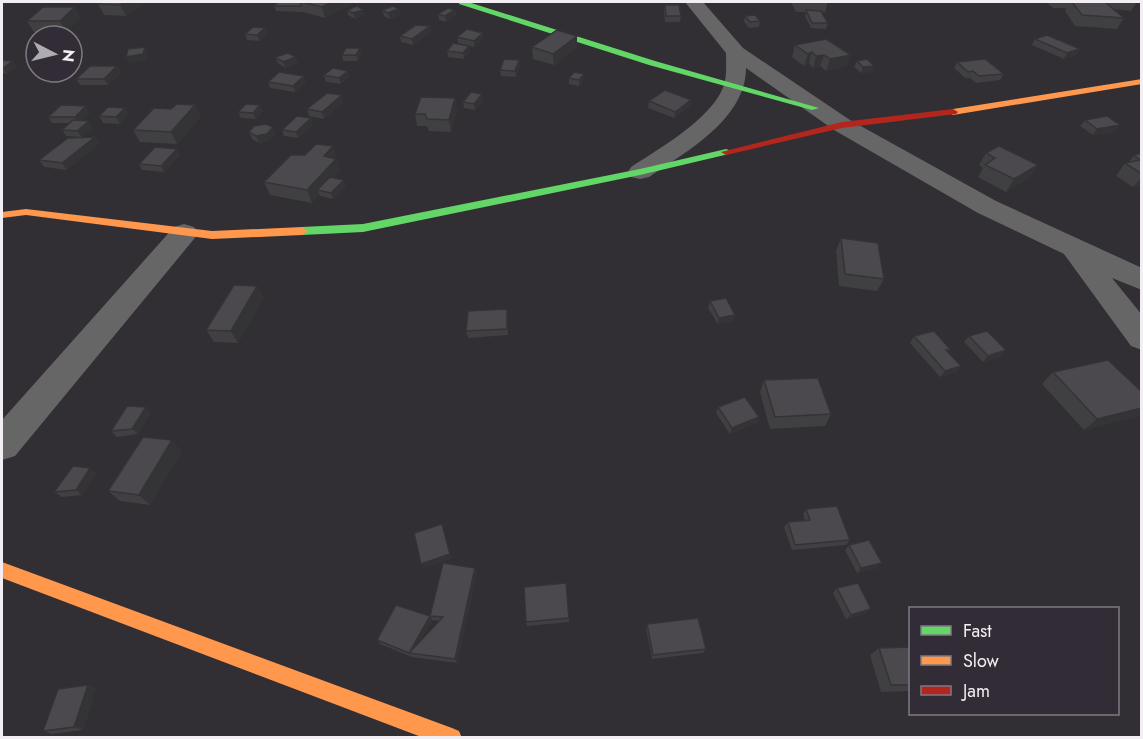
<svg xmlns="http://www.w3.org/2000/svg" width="1143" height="739" viewBox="0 0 1143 739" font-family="Jost,sans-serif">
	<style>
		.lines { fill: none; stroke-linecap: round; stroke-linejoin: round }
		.street { fill: #676666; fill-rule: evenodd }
		.fast { fill: #63d668; fill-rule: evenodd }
		.slow { fill: #ff974d; fill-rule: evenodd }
		.jam { fill: #b3261e; fill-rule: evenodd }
		.wall { fill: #403f42; fill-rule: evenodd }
		.shaded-wall { fill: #343336 }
		.building { fill: #4b494d; stroke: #343336; stroke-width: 1.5 }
	</style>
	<rect width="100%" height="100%" fill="#312e34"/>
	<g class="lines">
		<path class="street" d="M685,2H703L743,48L850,120L996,201L1142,268V290L1112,278L1142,315V350L1131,346L1064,254L978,213L834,130L746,68C746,119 686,152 649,177L640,179L631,177L628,172L631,167C660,148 713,118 724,85C727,75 726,63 726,53Z
			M184,224L194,227L198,233L194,239L15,456L2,460V420L174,227Z"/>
		<path class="fast" d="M459,2H468L655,61L819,108L812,110L649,65L459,4Z
			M726,149L729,150V154L640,175L363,232L302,235L296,231L302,227L363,224L640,169Z"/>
		<path class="slow" d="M1142,79V84L953,115L948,112L953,109Z
			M26,209L212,231L302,227L308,231L302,235L212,239L26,215L2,218V212Z
			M2,562L452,728L459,731L462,738H424L2,578Z"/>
		<path class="jam" d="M953,109L958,112L956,114L842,128L726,155L721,152L842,122Z"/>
	</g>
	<path class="wall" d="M98,2H143L144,3L126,16L104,15L98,4L99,3Z
		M278,2H351L352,4L325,18L303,12L276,11L274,6Z
		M791,2H828L825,12H821L828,23L826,29L811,28L805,16L806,12H796Z
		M1046,2H1137L1131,11L1114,9L1124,18L1117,29L1075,26L1065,11L1066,8H1053Z
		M665,5L681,16L680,22H665L664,11Z
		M399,9L400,15L390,19L384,16L382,10Z
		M347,10L365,15L355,19L348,15Z
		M455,10L456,15L446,22L439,20L438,14Z
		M745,16L760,21L759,27L749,28L744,22Z
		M81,18L66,32H34L27,21Z
		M430,26L431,32L413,45L401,42L400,36Z
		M265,28L267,34L259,41L247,40L245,34Z
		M577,36V47L554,65L533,59L532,47Z
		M457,37L484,38L474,47L458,43Z
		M826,39L847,66L826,71L820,66L813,68L809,63L804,66L792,57L795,45Z
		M1035,39L1080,49L1076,55L1064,59L1032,45Z
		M360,48L362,54L358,61H343L342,55Z
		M447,51H470L464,59L448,57Z
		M275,57L298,63L286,68L278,63Z
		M2,60L17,67L7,74L2,73Z
		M519,60L520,66L516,77L501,76L500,70Z
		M857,61L874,66L872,72L861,73L854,67Z
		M957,62L1004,74L1000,80L976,83L970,78H965L954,68Z
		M117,66L121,72L108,85H80L76,79Z
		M348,71L349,77L341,84L326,82L324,75Z
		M584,74L583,80L579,86L569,84V78Z
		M268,82H306L295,92L270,88Z
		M455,98L457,110L451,132L429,131L427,126H417L415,114Z
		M483,100L475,110L464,108L463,102Z
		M691,100L690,106L674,118L648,108L649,101Z
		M344,102L324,119L309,116L307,109Z
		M195,105L201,117L177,144L140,142L133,130Z
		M260,105L263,111L256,119L241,118L238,112Z
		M125,108L128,114L120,124L103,123L99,116Z
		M90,113L82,120L93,127L82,137L66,136L62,130L69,123H52L48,117Z
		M311,118L313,124L298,138L284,136L282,130Z
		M1085,120L1116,132L1093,135L1080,126Z
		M249,132L275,134L269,141L259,143L252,139Z
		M95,137L100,143L67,170L44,167L39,160Z
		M333,146L340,171L333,178L346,187L333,199L320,196L319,194L312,203L270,195L264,182L305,155Z
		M986,153L1038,165L1030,177L1006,192L978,177L983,168L979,165Z
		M1142,153V185L1133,187L1116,176L1125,163H1128L1134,155Z
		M180,155L164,172L142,170L139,164Z
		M841,238L884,279L877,291L839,286L836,251Z
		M257,286L264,298L238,343L214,342L206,330Z
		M710,301L734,321L718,324L708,308Z
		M507,309L508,335L468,338L466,331Z
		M914,336L950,349L948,352L961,366L956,372L940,377L910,343Z
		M969,336L1001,357L983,362L964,342Z
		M1053,372L1142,392V415L1084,430L1042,384Z
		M764,380L831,414L825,426L770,429L760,392Z
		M718,407L759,417L757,423L730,434L716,413Z
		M151,413L138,434L117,437L111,431Z
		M182,451L150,505L120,501L108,491Z
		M90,468L97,474L82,495L62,497L54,492Z
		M806,509L850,540L846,545L792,550L784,527L788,522L805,521L803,514Z
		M849,545L877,568L857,573L845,550Z
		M477,572L457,663L412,657L380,644L377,640L430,616ZM432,620L440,621L420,642Z
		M566,583L569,622L527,626L526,622Z
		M837,588L867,613L846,619L833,593Z
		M647,624L706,649L703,653L652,659L646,628Z
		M910,647V691L881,692L870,655L879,648Z
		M88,685L96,688L83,730L52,734L43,731Z"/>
	<path class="shaded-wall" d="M125,2H143L144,3L126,16L120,5Z
		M332,2H351L352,4L325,18L322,7Z
		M75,7L81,18L66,32L60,21Z
		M399,9L400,15L390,19L388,13Z
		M364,10L365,15L355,19L353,13Z
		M455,10L456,15L446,22L445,16Z
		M430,26L431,32L413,45L412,39Z
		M265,28L267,34L259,41L257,35Z
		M483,33L484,38L474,47V41Z
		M577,36V47L554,65L553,54Z
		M469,46L470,51L464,59L463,53Z
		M145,47L148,53L146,60L129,63L126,57Z
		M360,48L362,54L358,61L356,55Z
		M1080,49L1076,55L1064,59L1067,53Z
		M812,52L809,63L804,66L808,54Z
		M824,55L820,66L813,68L816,56Z
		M851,55L847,66L826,71L830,59Z
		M296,57L298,63L286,68L283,62Z
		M519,60L520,66L516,77L515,71Z
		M13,61L17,67L7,74L3,68Z
		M117,66L121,72L108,85L104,79Z
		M874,66L872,72L861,73L863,67Z
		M348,71L349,77L341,84L339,78Z
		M584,74L583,80L579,86V80Z
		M304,76L306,82L295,92L293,86Z
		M482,94L483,100L475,110L474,104Z
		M342,95L344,102L324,119L322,112Z
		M455,98L457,110L451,132L449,120Z
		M691,100L690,106L674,118L675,112Z
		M195,105L201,117L177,144L171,132Z
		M260,105L263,111L256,119L253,113Z
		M86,106L90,113L79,124L75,117Z
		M125,108L128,114L120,124L116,117Z
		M311,118L313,124L298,138L296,132Z
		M89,121L93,127L82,137L77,131Z
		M1120,125L1116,132L1093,135L1097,129Z
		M273,127L275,134L269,141L259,143L256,136Z
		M95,137L100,143L67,170L62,163Z
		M333,146L340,171L322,191L317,190L319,194L312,203L307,190L324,156Z
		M177,149L180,155L164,172L161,166Z
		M1038,165L1030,177L1006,192L1014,179Z
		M1142,177V185L1133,187Z
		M344,180L346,187L333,199L331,193Z
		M257,286L264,298L238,343L231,331Z
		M735,315L734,321L718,324L719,318Z
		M1006,350L1001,357L983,362L988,356Z
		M961,366L956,372L940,377L945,371Z
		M146,407L151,413L138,434L132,429Z
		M1142,408V415L1140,416L1084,430L1097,419Z
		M759,417L757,423L730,434L732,428Z
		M172,440L182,451L150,505L139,495Z
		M90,468L97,474L82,495L76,490Z
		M442,524L452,559L423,568L421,564Z
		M882,563L877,568L857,573L861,568Z
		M475,568L477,572L457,663L455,659Z
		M871,609L867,613L846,619L851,615Z
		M430,616L432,620L414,654L409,653Z
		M88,685L96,688L83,730L74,727Z"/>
	<path class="building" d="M102,2H125L120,5L98,4Z
		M278,2H300L301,6H274Z
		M302,2H332L322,7Z
		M1072,2H1105L1124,18L1082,15Z
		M665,5H679L681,16H666Z
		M357,6L364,10L353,13L347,10Z
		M393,6L399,9L388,13L382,10Z
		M43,7H75L60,21H27Z
		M448,8L455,10L445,16L438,14Z
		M806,10L821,11L828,23H812Z
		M755,15L760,21L750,22L745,16Z
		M416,25L430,26L412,39L400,36Z
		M253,27L265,28L257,35L245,34Z
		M467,29L483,33L474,41L457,37Z
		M557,30L577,36L553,54L532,47Z
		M1047,35L1080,49L1067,53L1035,39Z
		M826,39L851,55L830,59L824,55L816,56L812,52L808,54L795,45Z
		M453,43L469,46L463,53L447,51Z
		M145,47L143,54L126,57L128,49Z
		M346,48H360L356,55H342Z
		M288,53L296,57L283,62L275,57Z
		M504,59L519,60L515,71L500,70Z
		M867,59L874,66L863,67L857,61Z
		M985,59L1004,74L979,76L973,71L968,72L957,62Z
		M2,60L13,61L3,68H2Z
		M90,66H117L104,79H76Z
		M333,68L348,71L339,78L324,75Z
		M279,72L304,76L293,86L268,82Z
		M574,72L584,74L579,80L569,78Z
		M665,90L691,100L675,112L649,101Z
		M471,92L482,94L474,104L463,102Z
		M327,93L342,95L322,112L307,109Z
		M421,97L455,98L449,120L427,119L425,114H415Z
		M177,104L195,105L171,132L133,130L154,108L171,109Z
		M246,104L260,105L253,113L238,112Z
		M61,105L86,106L75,117H48Z
		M108,107L125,108L116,117L99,116Z
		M297,116L311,118L296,132L282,130Z
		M1107,116L1120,125L1097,129L1085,120Z
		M73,120L89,121L77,131L62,130Z
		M266,124L273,127L267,134L256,136L249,132L254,126Z
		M95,137L62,163L39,160L68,138Z
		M316,144L333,146L324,156L336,159L307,190L264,182L291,155H305Z
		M999,146L1038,165L1014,179L985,165L995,158L986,153Z
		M155,147L177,149L161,166L139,164Z
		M1142,153V174L1125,163L1140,160L1134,155Z
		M330,177L344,180L331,193L317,190Z
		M841,238L878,243L884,279L845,274Z
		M234,285L257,286L231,331L206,330Z
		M726,298L735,315L719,318L710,301Z
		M507,309V329L466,331L468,311Z
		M934,331L950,349L946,350L961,366L945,371L914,336Z
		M987,331L1006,350L988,356L969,336Z
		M1108,360L1142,392V408L1097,419L1053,372Z
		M818,378L831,414L775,417L764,380Z
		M745,397L759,417L732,428L718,407Z
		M127,406L146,407L132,429L111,431Z
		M143,437L172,440L139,495L108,491Z
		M73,466L90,468L76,490L54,492Z
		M837,506L850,540L795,545L788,522L810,520L806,509Z
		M442,524L450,554L421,564L414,533Z
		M869,540L882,563L861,568L849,545Z
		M443,563L475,568L455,659L409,653L443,617L430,616Z
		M566,583L569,618L526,622L524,587Z
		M858,583L871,609L851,615L837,588Z
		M396,605L430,616L409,653L377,640Z
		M698,618L706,649L653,655L647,624Z
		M910,647V685H891L879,648Z
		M88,685L74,727L43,731L58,689Z"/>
	<rect width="1143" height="739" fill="none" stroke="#f2eef4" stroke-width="6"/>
	<rect x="909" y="607" width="210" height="108" fill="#322c36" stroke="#7f7a82" stroke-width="1.5"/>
	<rect x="921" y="626" width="30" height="9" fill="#63d668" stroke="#7f7a82" stroke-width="1.5"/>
	<text x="963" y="637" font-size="18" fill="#f2eef4">Fast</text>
	<rect x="921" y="656" width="30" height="9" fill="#ff974d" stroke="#7f7a82" stroke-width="1.5"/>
	<text x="963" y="667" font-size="18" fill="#f2eef4">Slow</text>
	<rect x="921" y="686" width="30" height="9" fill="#b3261e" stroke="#7f7a82" stroke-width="1.5"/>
	<text x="963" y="697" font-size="18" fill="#f2eef4">Jam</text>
	<g transform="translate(54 54) rotate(97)"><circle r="28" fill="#322c36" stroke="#7f7a82" stroke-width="1.5"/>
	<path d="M0-4.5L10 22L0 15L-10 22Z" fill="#aeabb1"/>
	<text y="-9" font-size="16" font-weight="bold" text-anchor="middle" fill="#f2eef4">N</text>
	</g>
</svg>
